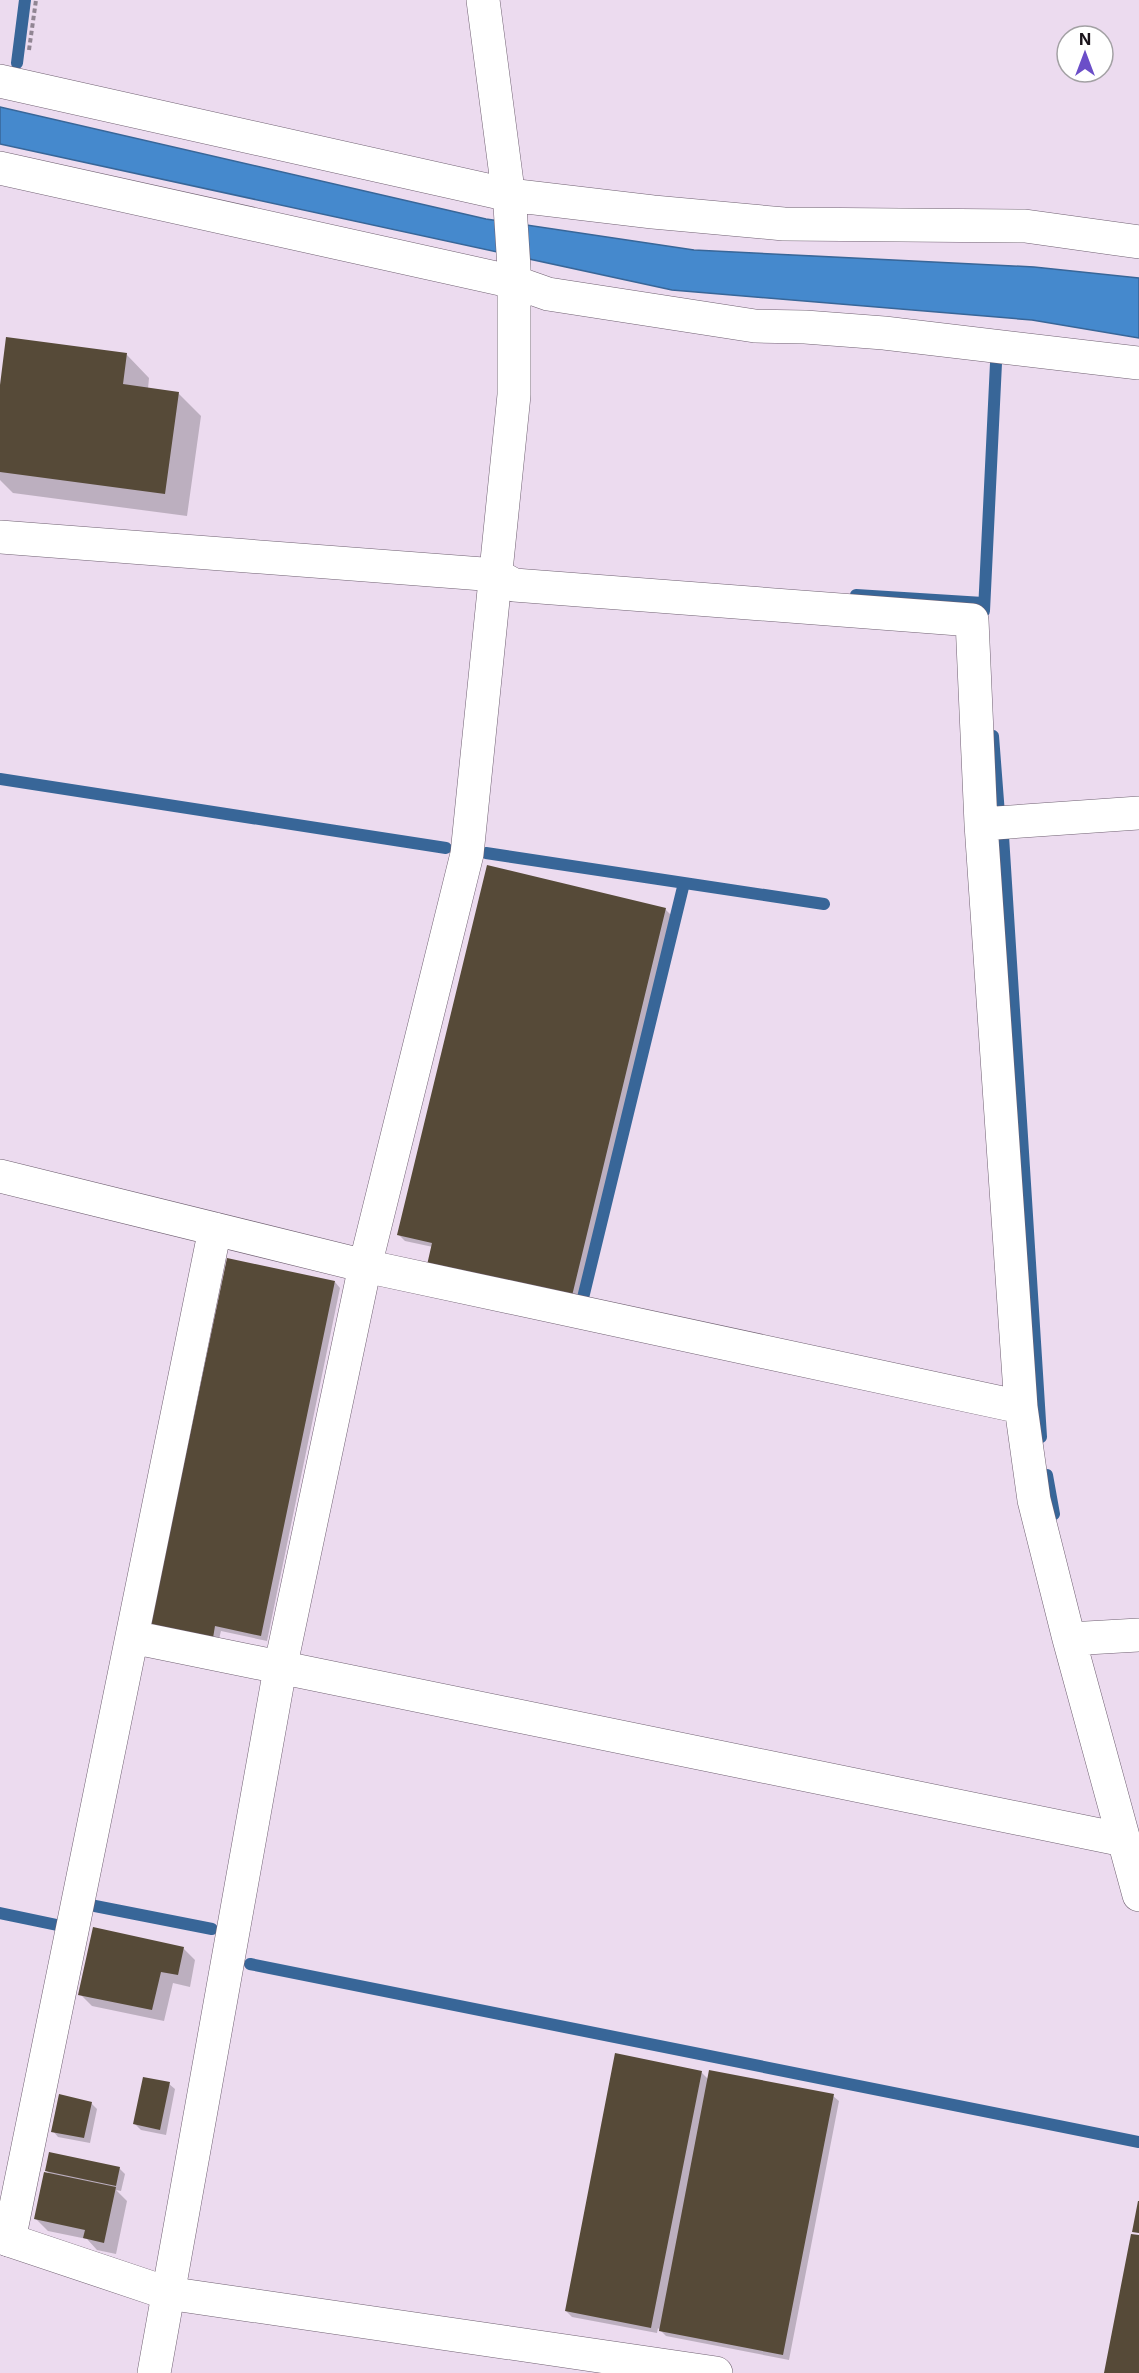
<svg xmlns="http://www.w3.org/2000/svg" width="1139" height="2373" viewBox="0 0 1139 2373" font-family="Inter,sans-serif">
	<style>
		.water { fill: #4589cd; stroke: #386698; stroke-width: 1.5 }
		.shadow { fill: #0003 }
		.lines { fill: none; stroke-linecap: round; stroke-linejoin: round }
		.stream { stroke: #386698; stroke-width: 12 }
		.building { fill: #564a38 }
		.street-casing { stroke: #706172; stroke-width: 34 }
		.secondary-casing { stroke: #706172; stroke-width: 34 }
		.path { stroke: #918593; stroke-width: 4; stroke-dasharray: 4.5 3; stroke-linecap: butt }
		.street { stroke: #fff; stroke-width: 33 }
		.secondary { stroke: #fff; stroke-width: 33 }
	</style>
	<rect width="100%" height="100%" fill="#ecdbef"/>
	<path class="water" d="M0,107L486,219L694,250L1034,267L1139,278V338L1032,320L672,290L0,144Z"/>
	<path class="shadow" d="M127,355L149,378L148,389L178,393L201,416L187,516L13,493L0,480V396Z
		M665,909L671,915L576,1305L433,1247L405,1241L399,1235Z
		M335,1282L340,1288L267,1641L221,1631L218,1643L157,1630Z
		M183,1948L195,1960L190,1987L173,1983L164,2021L92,2006L80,1994Z
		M701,2072L709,2080L833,2096L839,2101L789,2360L666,2336L658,2328L657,2333L572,2317L566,2311Z
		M169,2084L175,2089L166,2135L141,2130L135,2124Z
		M91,2103L97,2109L90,2143L58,2137L53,2131Z
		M119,2168L125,2174L121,2191L116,2190L127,2201L116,2254L97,2250L87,2239L48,2231L36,2219L51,2176L47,2171Z"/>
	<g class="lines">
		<path class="stream" d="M17,63L25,0
			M856,595L983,603
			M984,611L996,363
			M993,736L999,814
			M0,779L446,848
			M1003,836L1041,1437
			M486,853L824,904
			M582,1302L684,883
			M1047,1475L1054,1514
			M95,1906L212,1929
			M0,1913L57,1925
			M250,1964L1139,2142"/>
	</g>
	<path class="building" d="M6,337L127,353L123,384L179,392L165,494L0,472V385Z
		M487,865L666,908L571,1300L427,1265L432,1243L397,1235Z
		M227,1258L335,1281L261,1636L215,1626L213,1638L150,1625Z
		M93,1927L184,1947L178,1975L161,1972L152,2010L78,1995Z
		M615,2053L702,2071L651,2328L565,2311Z
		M709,2070L834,2094L783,2355L659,2331Z
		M143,2077L170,2082L160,2130L133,2124Z
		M59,2094L92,2102L84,2138L51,2132Z
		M49,2152L120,2167L116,2186L45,2171Z
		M44,2172L116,2187L104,2243L83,2238L85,2230L34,2219Z
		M1138,2201H1139V2233L1132,2232Z
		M1131,2234L1139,2235V2373H1104Z"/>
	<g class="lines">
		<defs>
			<path id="street" d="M0,81L509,195L653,212L784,224L1025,226L1139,242
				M0,168L514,282L548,294L755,326L805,327L884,333L1139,363
				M0,537L496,575L514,585L972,620L981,824L1021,1407
				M981,824L1139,813
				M0,1176L365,1266L1021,1407L1034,1500L1069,1639L1139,1635
				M132,1637L1124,1840
				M1069,1639L1139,1895
				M9,2240L215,1229
				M154,2373L280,1669L365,1266L467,854L514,395V268L510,206L483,0"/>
			<path id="secondary" d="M0,2237L167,2293L716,2373"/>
		</defs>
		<use href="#street" class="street-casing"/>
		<use href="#secondary" class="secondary-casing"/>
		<path class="path" d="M29,50L36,0"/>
		<use href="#street" class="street"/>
		<use href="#secondary" class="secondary"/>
	</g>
	<g transform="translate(1085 54)"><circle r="28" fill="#ffffff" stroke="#a3a1a4" stroke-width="1.5"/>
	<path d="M0-4.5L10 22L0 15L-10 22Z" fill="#6b4ec8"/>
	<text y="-9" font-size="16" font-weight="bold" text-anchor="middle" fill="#1a141b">N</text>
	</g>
</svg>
